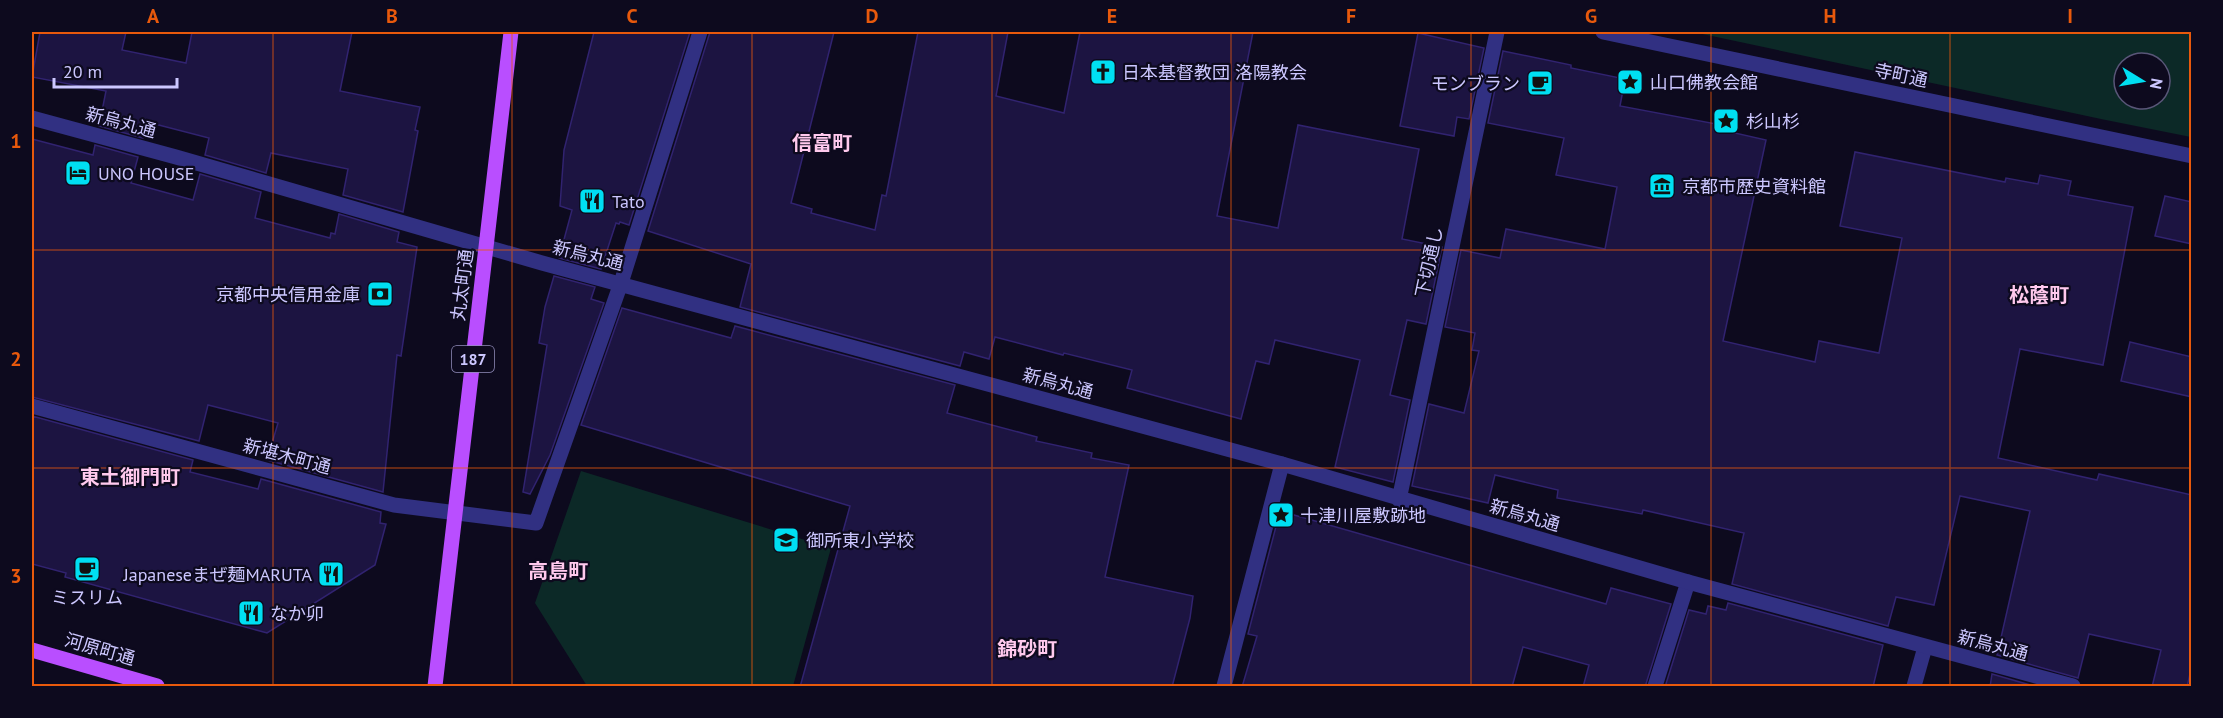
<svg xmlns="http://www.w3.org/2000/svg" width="2223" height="718" viewBox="0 0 2223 718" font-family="'PT Sans','Noto Sans JP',sans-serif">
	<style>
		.green { fill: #0c2927; fill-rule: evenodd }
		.building { fill: #1c1441; stroke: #312370; stroke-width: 1.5 }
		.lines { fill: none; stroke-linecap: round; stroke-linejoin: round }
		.service { stroke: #313082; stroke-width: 15 }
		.minor { stroke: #313082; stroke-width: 15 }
		.tertiary { stroke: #313082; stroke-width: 15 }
		.primary { stroke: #b94eff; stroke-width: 15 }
		.grid { fill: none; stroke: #e8590c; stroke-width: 1.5; stroke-opacity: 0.55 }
		.labels { text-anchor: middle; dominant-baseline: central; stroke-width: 4.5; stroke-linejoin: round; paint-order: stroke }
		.shield { fill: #0d0a1e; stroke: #938ebc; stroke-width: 1.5 }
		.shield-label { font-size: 16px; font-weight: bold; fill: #ccc7ff }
		.poi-label { font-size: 18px; fill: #ccc7ff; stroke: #0d0a1e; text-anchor: start }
		.street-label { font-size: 18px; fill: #ccc7ff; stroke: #0d0a1e }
		.neighbourhood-label { font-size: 20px; font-weight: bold; fill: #ffc9ed; stroke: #0d0a1e }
		.neatline { fill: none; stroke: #e8590c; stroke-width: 2 }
		.grid-label { font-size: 20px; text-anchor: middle; font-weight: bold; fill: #e8590c }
	</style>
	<rect width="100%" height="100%" fill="#0d0a1e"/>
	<path class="green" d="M1693,32H2191V137L2101,119ZM2124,63H2160V99H2124Z
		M581,471L831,548L793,686H587L535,603Z"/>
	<path class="building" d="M40,32H126L122,50L186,63L192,32H352L340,91L420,107L415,130L418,131L403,212L343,195L348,169L271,153L266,173L205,155L209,138L147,122L143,138L99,126L106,91L32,77Z
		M594,32H690L629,225L620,222L619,224L616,223L601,269L559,258L572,210L560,206L564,150Z
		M710,32H834L791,203L812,209L811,213L875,230L882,195L886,196L918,32H1008L996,96L1064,113L1080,32H1253L1217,216L1278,228L1298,125L1419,149L1402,239L1442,247L1426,324L1407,320L1390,395L1410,400L1393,482L1335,467L1360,360L1275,340L1269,364L1256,361L1241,419L1127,388L1132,370L1064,353L1063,355L995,337L989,359L964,352L960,366L740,307L751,264L648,231Z
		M1418,33L1484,48L1469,119L1457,117L1454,136L1400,126Z
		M1503,51L1571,65V68L1625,79L1620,106L1727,126L1726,131L1766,140L1723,341L1815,362L1819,341L1879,353L1902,238L1840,226L1855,152L2005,182L2006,178L2038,184L2040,175L2071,181L2068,195L2133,207L2103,365L2020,349L1998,458L2097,480L2099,474L2192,495V665L2187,687H2152L2161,650L2089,634L2078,678L1997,655L2030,511L1960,496L1934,605L1896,597L1888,626L1732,584L1744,533L1643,510L1642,514L1557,498L1558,490L1495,475L1488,503L1412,486L1429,404L1464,413L1479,351L1472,350L1475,333L1445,327L1461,250L1500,258L1506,229L1605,249L1617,187L1556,175L1564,138L1488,123Z
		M32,139L93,155L95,145L138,157L131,183L193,200L200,174L261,192L255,218L330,238L331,233L335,234L339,214L399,232L397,242L417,247L401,356L397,355L383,492L267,460L278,423L208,405L199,441L32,397Z
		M2165,196L2192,202V244L2155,236Z
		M554,276L595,287L591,299L604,303L550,455L530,494L523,492L547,345L539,343L545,307Z
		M622,308L731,338L735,326L955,385L947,413L1037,437L1036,441L1092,453L1091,458L1129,465L1105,577L1193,596L1190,618L1172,687H800L850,506L581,425Z
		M2130,342L2192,357V397L2121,381Z
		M32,416L193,460L190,472L258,489L261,479L381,512L380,523L386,524L375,565L267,633L65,577L66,573L32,564Z
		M1280,511L1606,604L1611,588L1671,604L1645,687H1583L1589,665L1523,647L1512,687H1242L1257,636L1248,634Z
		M1728,603L1883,645L1873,687H1665L1689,610L1706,614L1708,606L1726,610Z
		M1992,674L2037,687H1990Z"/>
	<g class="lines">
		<path class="service" d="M1224,686L1282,464
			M1655,686L1688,582
			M1914,686L1925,647"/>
		<path class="minor" d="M32,118L176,157L542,263L1282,464L1688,582L2073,686
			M32,406L394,505L536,523L621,283L700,32
			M1399,500L1497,32"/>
		<path class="tertiary" d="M1603,32L2192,156"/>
		<path class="primary" d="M32,650L157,686
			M435,686L511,32"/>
	</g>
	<path class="grid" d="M273,32V686M512,32V686M752,32V686M992,32V686M1231,32V686M1471,32V686M1711,32V686M1950,32V686M32,250H2192M32,468H2192"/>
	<defs>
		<symbol id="church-square" viewBox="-11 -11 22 22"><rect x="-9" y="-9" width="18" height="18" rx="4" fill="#00dff2" stroke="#0d0a1e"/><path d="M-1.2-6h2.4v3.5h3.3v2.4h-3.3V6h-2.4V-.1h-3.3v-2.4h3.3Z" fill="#111"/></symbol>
		<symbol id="sight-square" viewBox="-11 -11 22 22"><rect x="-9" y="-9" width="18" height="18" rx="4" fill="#00dff2" stroke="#0d0a1e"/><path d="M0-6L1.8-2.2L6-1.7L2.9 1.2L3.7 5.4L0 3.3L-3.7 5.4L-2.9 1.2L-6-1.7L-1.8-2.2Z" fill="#111"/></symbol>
		<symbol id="cafe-square" viewBox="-11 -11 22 22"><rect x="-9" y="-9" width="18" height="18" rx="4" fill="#00dff2" stroke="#0d0a1e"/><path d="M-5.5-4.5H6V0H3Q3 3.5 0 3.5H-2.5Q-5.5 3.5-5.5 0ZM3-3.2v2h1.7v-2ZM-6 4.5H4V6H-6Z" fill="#111"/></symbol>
		<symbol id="hotel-square" viewBox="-11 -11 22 22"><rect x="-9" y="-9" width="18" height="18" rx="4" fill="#00dff2" stroke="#0d0a1e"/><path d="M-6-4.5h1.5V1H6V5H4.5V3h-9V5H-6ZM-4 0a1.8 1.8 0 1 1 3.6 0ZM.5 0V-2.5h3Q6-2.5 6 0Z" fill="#111"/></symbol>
		<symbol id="museum-square" viewBox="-11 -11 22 22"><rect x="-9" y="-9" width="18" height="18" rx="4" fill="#00dff2" stroke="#0d0a1e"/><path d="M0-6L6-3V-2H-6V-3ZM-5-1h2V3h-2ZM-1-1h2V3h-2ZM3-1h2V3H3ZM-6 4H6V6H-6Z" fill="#111"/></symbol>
		<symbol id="restaurant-square" viewBox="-11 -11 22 22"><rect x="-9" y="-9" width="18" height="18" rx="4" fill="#00dff2" stroke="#0d0a1e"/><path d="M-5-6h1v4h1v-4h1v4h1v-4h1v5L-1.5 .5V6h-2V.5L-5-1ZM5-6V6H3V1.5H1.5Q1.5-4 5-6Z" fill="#111"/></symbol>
		<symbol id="bank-square" viewBox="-11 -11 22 22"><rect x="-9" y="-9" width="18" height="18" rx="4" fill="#00dff2" stroke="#0d0a1e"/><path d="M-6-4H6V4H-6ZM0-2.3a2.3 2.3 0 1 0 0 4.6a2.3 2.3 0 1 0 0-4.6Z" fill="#111"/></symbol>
		<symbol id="school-square" viewBox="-11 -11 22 22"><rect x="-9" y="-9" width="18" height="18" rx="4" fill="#00dff2" stroke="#0d0a1e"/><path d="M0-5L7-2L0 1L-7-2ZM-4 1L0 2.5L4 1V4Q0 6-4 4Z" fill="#111"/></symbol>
	</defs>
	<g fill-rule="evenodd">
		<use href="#church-square" x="1088" y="57" width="30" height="30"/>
		<use href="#sight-square" x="1615" y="67" width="30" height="30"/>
		<use href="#cafe-square" x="1525" y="68" width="30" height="30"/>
		<use href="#sight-square" x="1711" y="106" width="30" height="30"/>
		<use href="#hotel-square" x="63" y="158" width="30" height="30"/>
		<use href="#museum-square" x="1647" y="171" width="30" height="30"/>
		<use href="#restaurant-square" x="577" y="186" width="30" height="30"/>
		<use href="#bank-square" x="365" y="279" width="30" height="30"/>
		<use href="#sight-square" x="1266" y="500" width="30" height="30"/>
		<use href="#school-square" x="771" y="525" width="30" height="30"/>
		<use href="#cafe-square" x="72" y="554" width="30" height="30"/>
		<use href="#restaurant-square" x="316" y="559" width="30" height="30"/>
		<use href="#restaurant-square" x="236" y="598" width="30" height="30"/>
	</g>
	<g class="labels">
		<rect class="shield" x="452" y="346" width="42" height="26" rx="4.5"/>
		<g class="shield-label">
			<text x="473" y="359">187</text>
		</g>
		<g class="poi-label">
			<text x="1122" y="72">日本基督教団 洛陽教会</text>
			<text x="1650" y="82">山口佛教会館</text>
			<text x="1520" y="83" text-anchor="end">モンブラン</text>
			<text x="1746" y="121">杉山杉</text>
			<text x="98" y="173">UNO HOUSE</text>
			<text x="1682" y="186">京都市歴史資料館</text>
			<text x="612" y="201">Tato</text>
			<text x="360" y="294" text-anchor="end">京都中央信用金庫</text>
			<text x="1300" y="515">十津川屋敷跡地</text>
			<text x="806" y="540">御所東小学校</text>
			<text x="312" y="574" text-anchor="end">Japaneseまぜ麺MARUTA</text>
			<text x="87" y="597" text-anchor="middle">ミスリム</text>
			<text x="270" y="613">なか卯</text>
		</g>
		<g class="street-label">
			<text transform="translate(1901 75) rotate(12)">寺町通</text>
			<text transform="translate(121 122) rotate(15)">新烏丸通</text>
			<text transform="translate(588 255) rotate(14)">新烏丸通</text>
			<text transform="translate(1429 262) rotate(-78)">下切通し</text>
			<text transform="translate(462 285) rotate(-83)">丸太町通</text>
			<text transform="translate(1058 383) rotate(15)">新烏丸通</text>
			<text transform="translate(287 456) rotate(15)">新堪木町通</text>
			<text transform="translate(1525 515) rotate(16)">新烏丸通</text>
			<text transform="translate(1993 645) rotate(15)">新烏丸通</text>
			<text transform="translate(100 649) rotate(16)">河原町通</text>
		</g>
		<g class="neighbourhood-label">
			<text x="822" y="143">信富町</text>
			<text x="2039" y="295">松蔭町</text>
			<text x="130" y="477">東土御門町</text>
			<text x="558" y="571">高島町</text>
			<text x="1027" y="649">錦砂町</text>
		</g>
	</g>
	<rect width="2223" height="718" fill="none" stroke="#0d0a1e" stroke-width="66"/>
	<g transform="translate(2142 81) rotate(101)"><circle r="28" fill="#0d0a1e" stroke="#595678" stroke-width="1.5"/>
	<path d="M0-4.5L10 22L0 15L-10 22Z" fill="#00dff2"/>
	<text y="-9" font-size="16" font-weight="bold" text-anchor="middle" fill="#ccc7ff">N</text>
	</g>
	<path d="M54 78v9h123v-9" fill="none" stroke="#ccc7ff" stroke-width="3"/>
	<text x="63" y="78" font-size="18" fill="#ccc7ff" stroke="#0d0a1e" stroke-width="4.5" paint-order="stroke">20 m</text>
	<rect x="33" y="33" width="2157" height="652" class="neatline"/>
	<g class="grid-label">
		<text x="153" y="23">A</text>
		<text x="392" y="23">B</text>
		<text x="632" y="23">C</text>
		<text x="872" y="23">D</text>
		<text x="1112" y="23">E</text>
		<text x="1351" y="23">F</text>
		<text x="1591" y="23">G</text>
		<text x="1830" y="23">H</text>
		<text x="2070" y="23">I</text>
		<text x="16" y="148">1</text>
		<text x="16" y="366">2</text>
		<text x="16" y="583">3</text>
	</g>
</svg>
